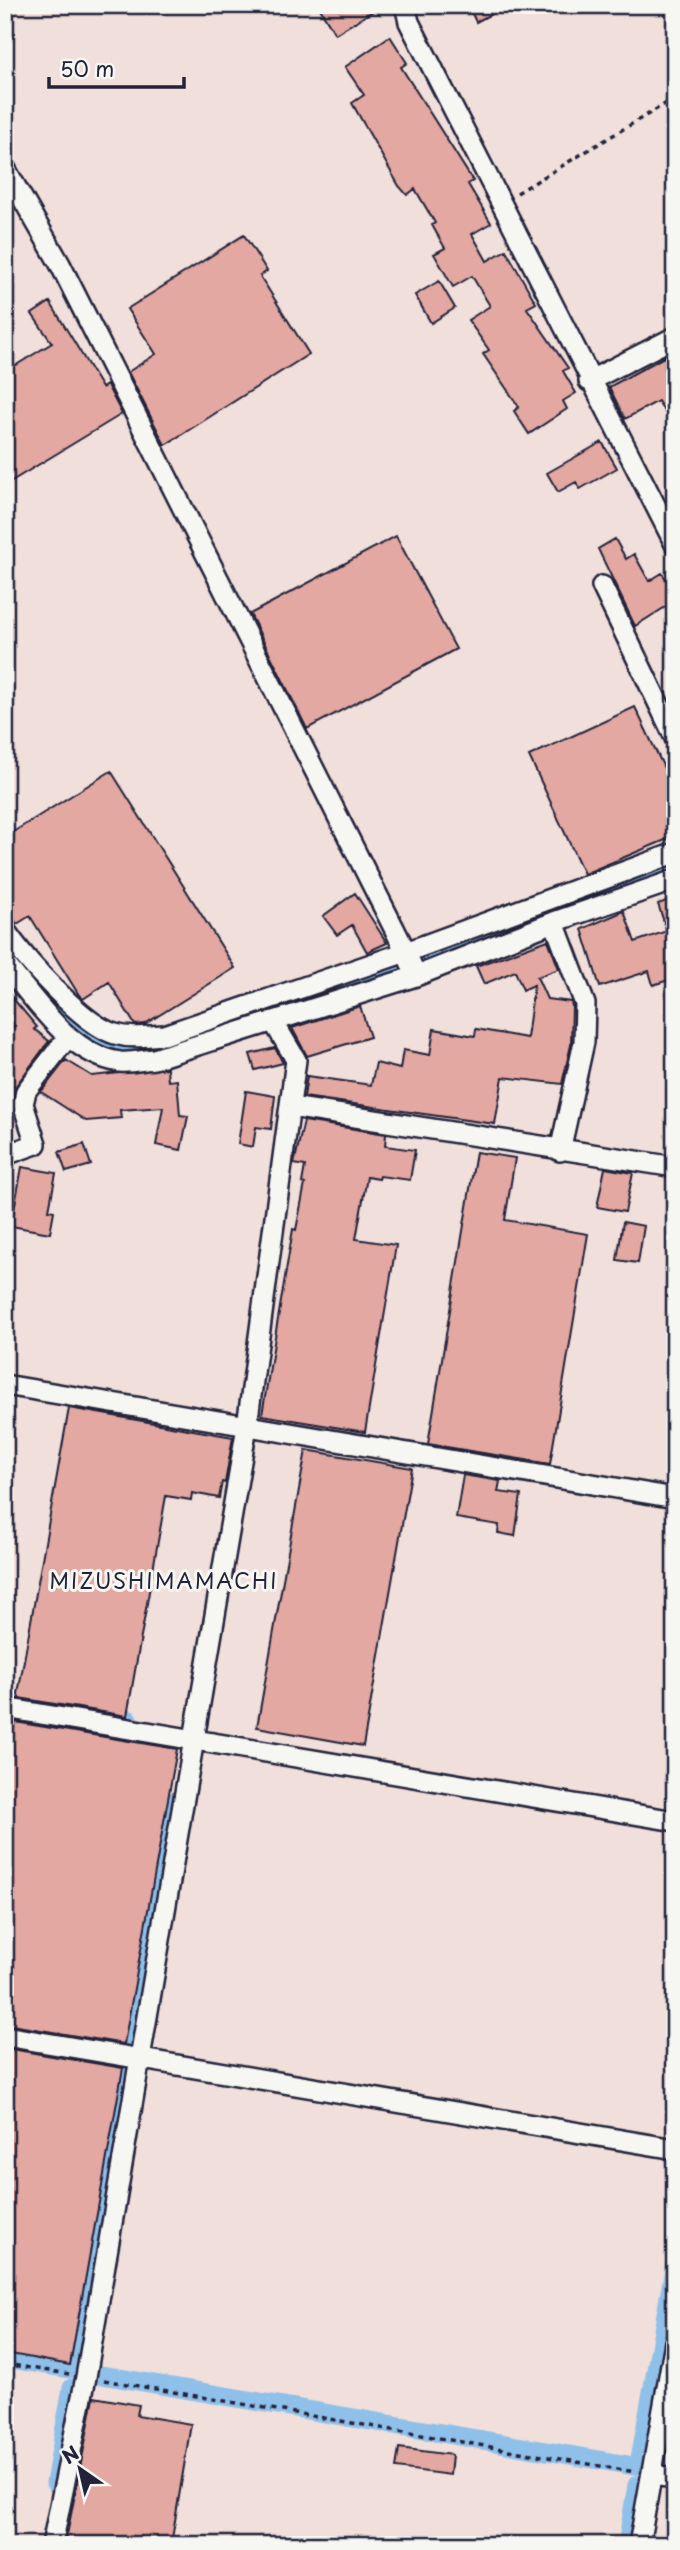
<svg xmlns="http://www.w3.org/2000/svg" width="680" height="2550" viewBox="0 0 680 2550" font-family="'Playpen Sans',sans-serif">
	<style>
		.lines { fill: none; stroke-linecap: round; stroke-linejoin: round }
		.canal { stroke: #8fc0ea; stroke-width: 19 }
		.building { fill: #e2a8a1; stroke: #22223b; stroke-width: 2 }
		.minor-casing { stroke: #22223b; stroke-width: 24 }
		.path { stroke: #22223b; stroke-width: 3.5; stroke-dasharray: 5 5; stroke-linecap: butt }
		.minor { stroke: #f6f6f2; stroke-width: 19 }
		.labels { text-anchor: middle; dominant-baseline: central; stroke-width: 6; stroke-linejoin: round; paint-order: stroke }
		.quarter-label { font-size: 21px; letter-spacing: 2px; fill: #22223b; stroke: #f6f6f2 }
	</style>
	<rect width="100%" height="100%" fill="#f0dfda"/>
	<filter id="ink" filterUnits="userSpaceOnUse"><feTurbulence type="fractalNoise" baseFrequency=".0143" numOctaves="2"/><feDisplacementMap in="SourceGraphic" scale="14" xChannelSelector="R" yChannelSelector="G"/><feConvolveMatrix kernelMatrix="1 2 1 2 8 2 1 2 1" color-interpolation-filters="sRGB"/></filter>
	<g filter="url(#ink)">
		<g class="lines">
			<path class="canal" d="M5,952C52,1002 83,1059 161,1049
				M236,1024L675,869
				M5,1698L128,1719
				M130,2046L174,1801
				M5,2358L69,2369
				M75,2366L128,2063
				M96,2374L634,2466
				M640,2459L675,2264
				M55,2483L72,2388
				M627,2545L637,2485"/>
		</g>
		<path class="building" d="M318,5H383L335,34Z
			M468,5H508L476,22Z
			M390,36L407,63L401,67L473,181L468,184L491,223L472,234L487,261L506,250L536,303L527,308L568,368L563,371L576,393L563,401L567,409L529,434L514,411L519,407L483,354L489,350L468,320L490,306L472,276L453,287L434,254L445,248L432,225L435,223L415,189L407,195L399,186L352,103L364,95L345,67Z
			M244,235L267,271L260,276L309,354L165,445L128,372L156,354L127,309Z
			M439,281L455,308L431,323L415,295Z
			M50,302L102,388L107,385L122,414L5,485V372L52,343L32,314Z
			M675,351V429L658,401L625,419L609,387Z
			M602,442L617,468L580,489L576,482L558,492L547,473Z
			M396,536L456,649L307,729L250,614Z
			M615,539L626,559L634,554L649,581L662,573L675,593V601L635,626L598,549Z
			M635,707L675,791V836L584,874L529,756Z
			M111,771L235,968L145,1024L135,1025L109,982L83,999L79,995L30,916L17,924L5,906V837Z
			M355,893L387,943L367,952L352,925L337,935L323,916Z
			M675,898V978L653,985L649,971L600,987L582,929L624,911L635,942L667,931L658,904Z
			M548,940L559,969L537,977L547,999L571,1002L572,1006L571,1045L562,1084L503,1077L495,1124L304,1097L307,1076L371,1085L376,1063L400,1069L403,1050L430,1055L434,1029L475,1036L476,1029L527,1038L534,985L523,990L515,971L484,984L476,966Z
			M5,989L37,1027L34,1029L49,1041L15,1087L5,1080V1034L15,1026L5,1015Z
			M360,1006L370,1037L307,1056L292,1028Z
			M275,1048L283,1063L255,1070L250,1054Z
			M66,1060L92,1076L167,1068L168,1081L177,1080L180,1115L188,1116L181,1150L156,1145L163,1107L120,1110L121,1118L86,1121L41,1092Z
			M246,1091L275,1096L271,1129L256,1127L253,1147L238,1144Z
			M304,1121L386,1134L385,1146L415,1150L410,1180L380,1176L379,1179L367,1177L356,1239L396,1245L365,1432L262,1415L293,1229L296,1230L305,1184L302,1183L305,1166L294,1164Z
			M84,1144L91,1165L66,1172L59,1152Z
			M476,1152L515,1158L505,1220L588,1234L550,1464L428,1444Z
			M22,1167L56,1173L49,1210L54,1211L50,1233L11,1226Z
			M605,1168L633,1173L625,1212L597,1207Z
			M623,1222L644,1226L638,1263L617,1260Z
			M69,1408L233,1437L225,1483L222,1482L219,1498L192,1493L191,1500L166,1496L127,1716L19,1698L18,1694Z
			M306,1450L412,1468L363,1746L257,1727Z
			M463,1475L500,1481L498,1492L521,1495L515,1536L498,1533L499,1525L456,1518Z
			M15,1722L177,1749L124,2044L5,2024V1775Z
			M5,2048L123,2068L70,2365L5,2353Z
			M94,2397L139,2405L137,2415L191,2424L171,2545H65Z
			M399,2448L452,2455L450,2475L396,2468Z"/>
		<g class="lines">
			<defs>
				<path id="minor" d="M405,5L409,22L675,544
					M5,168L60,264L406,952L416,976
					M589,381L675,337
					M602,586L675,738
					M554,922L585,1004L584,1042L560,1151
					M5,930C24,958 83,1025 115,1034C132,1039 147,1036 164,1035L406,952L675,853
					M5,964C36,1000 69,1055 120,1062C131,1063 143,1060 154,1059L416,976L554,922L675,880
					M291,1107L675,1167
					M5,1155L36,1144L23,1104L26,1091L68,1037
					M5,1385L675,1498
					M5,1708L675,1821
					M5,2036L675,2149
					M652,2475L675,2478
					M52,2545L86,2377L247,1426L296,1060L273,1021
					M639,2545L675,2342"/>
			</defs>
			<use href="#minor" class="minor-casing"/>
			<path class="path" d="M517,193L675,98
				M5,2364L69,2374
				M104,2380L635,2472"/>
			<use href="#minor" class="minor"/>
		</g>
	</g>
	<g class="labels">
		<g class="quarter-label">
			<text x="164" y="1580">MIZUSHIMAMACHI</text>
		</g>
	</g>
	<rect width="680" height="2550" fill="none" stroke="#f6f6f2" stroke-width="28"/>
	<rect x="14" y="14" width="652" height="2522" fill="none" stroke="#22223b" stroke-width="2.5" filter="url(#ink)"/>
	<g transform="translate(80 2469) rotate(326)" stroke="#f6f6f2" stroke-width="5" paint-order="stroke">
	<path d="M0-5L12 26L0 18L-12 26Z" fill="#22223b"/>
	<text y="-10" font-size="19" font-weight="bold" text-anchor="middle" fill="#22223b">N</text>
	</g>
	<path d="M49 77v10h135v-10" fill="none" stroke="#22223b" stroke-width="3.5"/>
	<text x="60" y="77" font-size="21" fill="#22223b" stroke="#f6f6f2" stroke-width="5" paint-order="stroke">50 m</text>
</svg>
